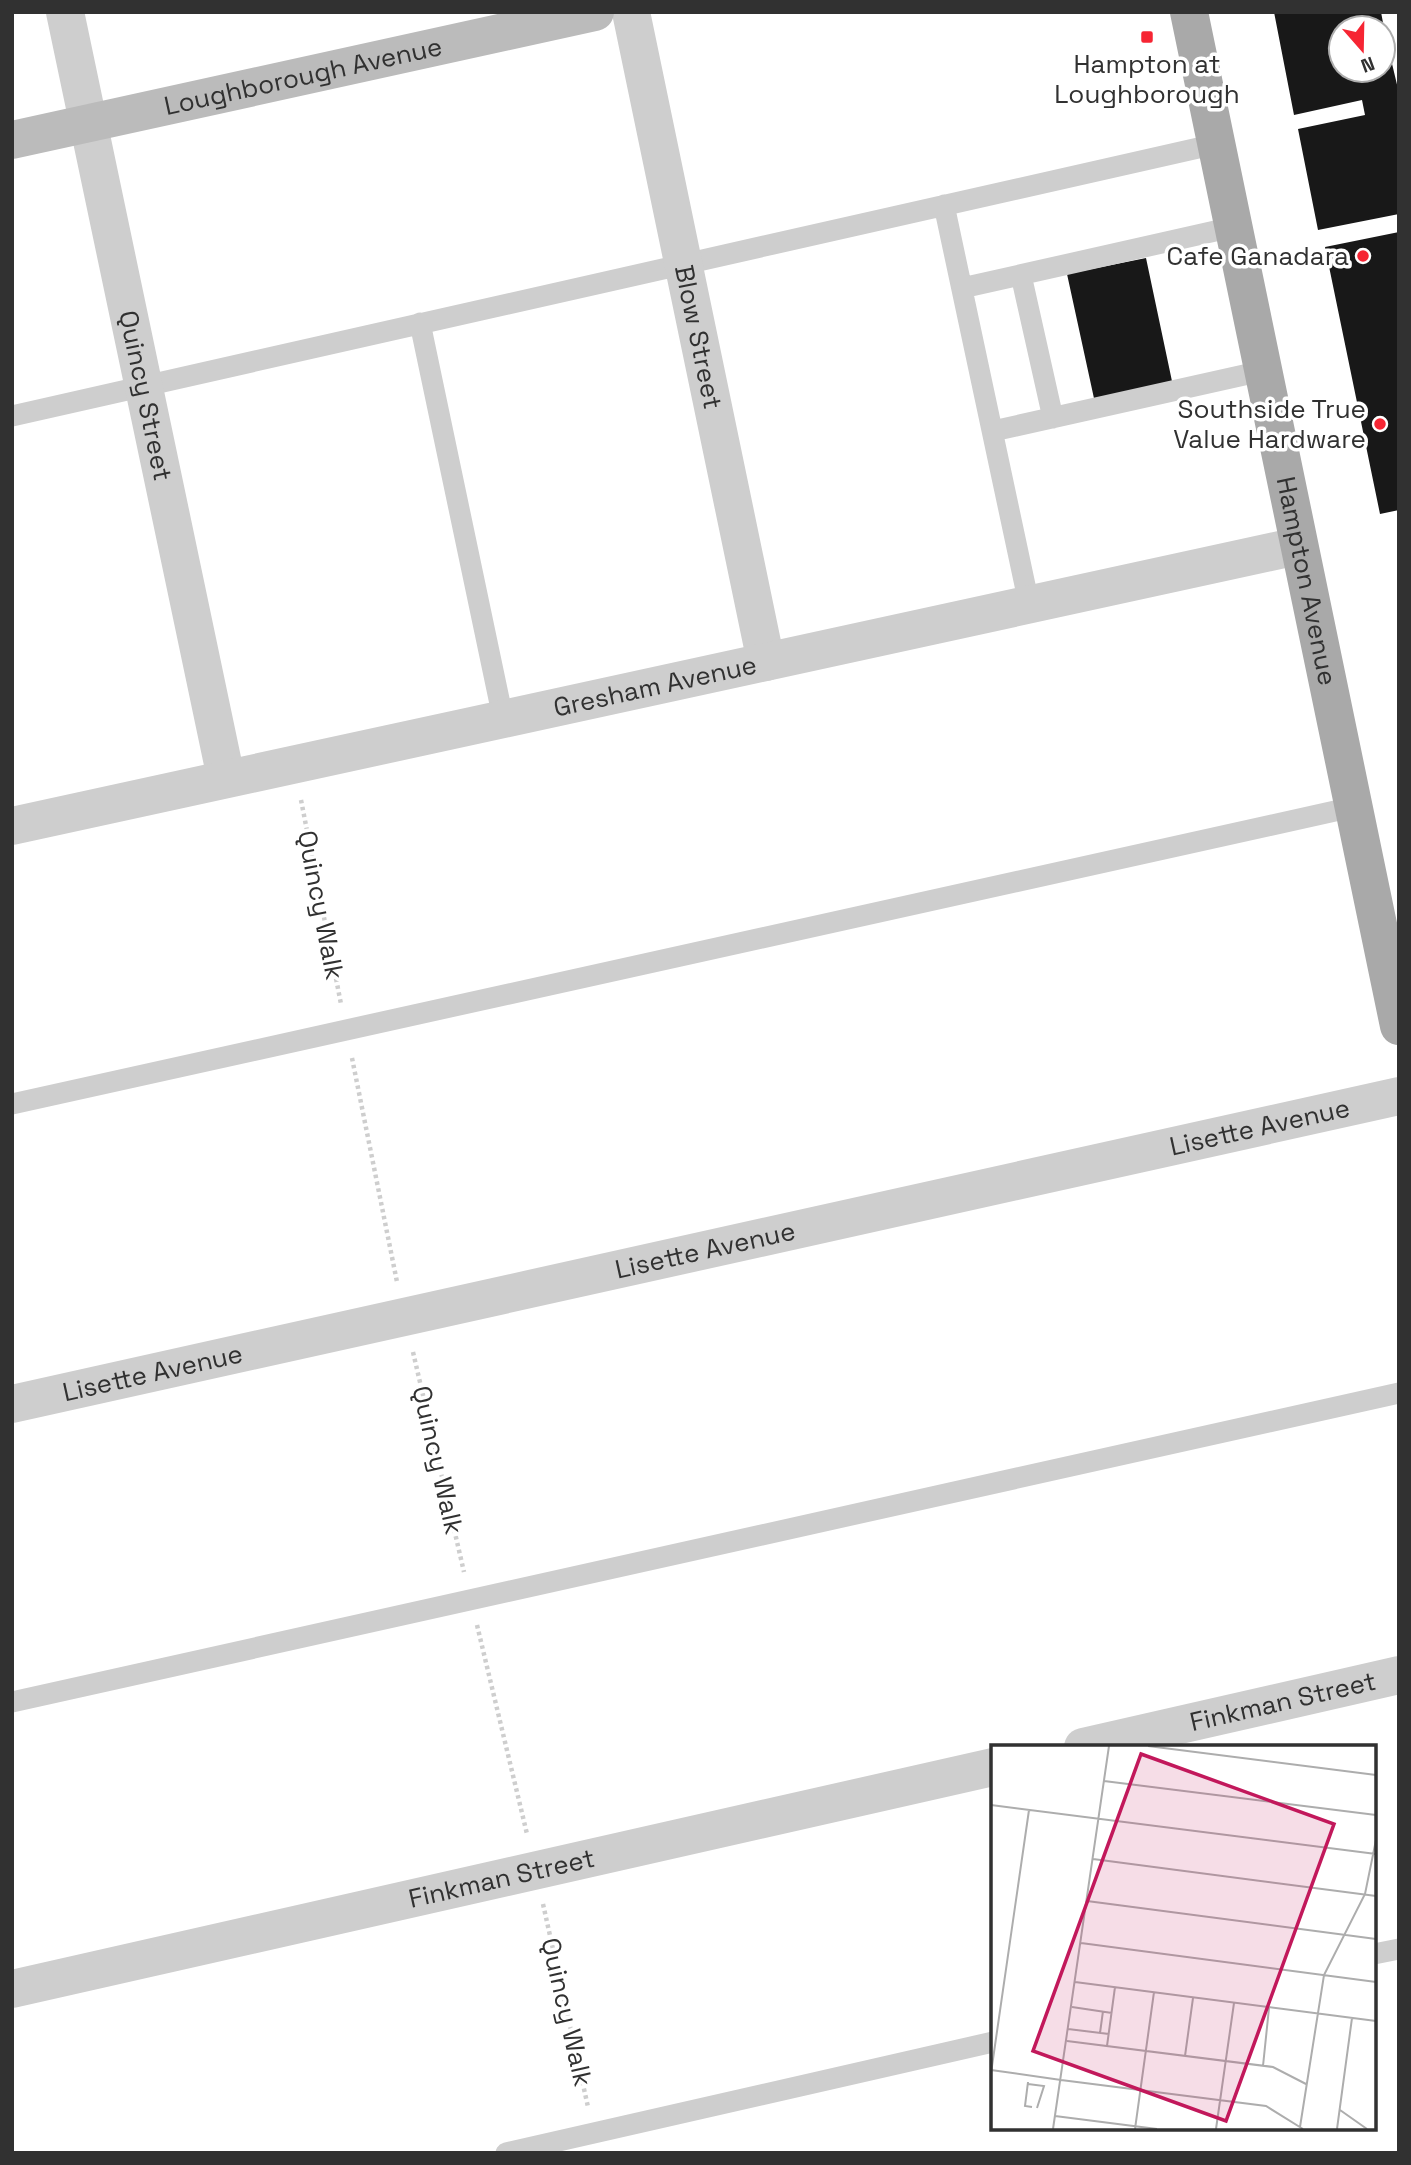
<svg xmlns="http://www.w3.org/2000/svg" width="1411" height="2165" viewBox="0 0 1411 2165" font-family="'Space Grotesk',sans-serif">
	<style>
		.building { fill: #181818 }
		.lines { fill: none; stroke-linecap: round; stroke-linejoin: round }
		.path { stroke: #cecece; stroke-width: 4.5; stroke-dasharray: 3.5 3.5; stroke-linecap: butt }
		.lane { stroke: #cecece; stroke-width: 21 }
		.street { stroke: #cecece; stroke-width: 38 }
		.secondary { stroke: #bbb; stroke-width: 38 }
		.primary { stroke: #a9a9a9; stroke-width: 38 }
		.poi-dot { fill: #f62533; stroke: #fff; stroke-width: 2.5 }
		.labels { text-anchor: middle; dominant-baseline: central; stroke-width: 7; stroke-linejoin: round; paint-order: stroke }
		.poi-label { font-size: 26px; fill: #313131; stroke: #fff; text-anchor: end }
		.street-label { font-size: 26px; fill: #313131; stroke: #fff }
		.inset-road { fill: none; stroke: #adadad; stroke-width: 2 }
		.view { fill: #c2185b; fill-opacity: 0.15; stroke: #c2185b; stroke-width: 3.5 }
		.inset-edge { fill: none; stroke: #313131; stroke-width: 3.5 }
	</style>
	<rect width="100%" height="100%" fill="#fff"/>
	<path class="building" d="M1274,12H1381L1384,28H1341V70H1383L1384,30L1399,93V214L1318,230L1298,129L1365,115L1362,100L1294,115Z
		M1399,232V510L1380,514L1325,247Z
		M1146,258L1173,386L1095,403L1067,274Z"/>
	<g class="lines">
		<path class="path" d="M301,800L341,1004
			M352,1058L397,1282
			M413,1352L464,1572
			M477,1625L527,1834
			M543,1904L588,2107"/>
		<path class="lane" d="M944,205L1029,604
			M1021,275L1053,418
			M962,288L1233,227
			M420,323L503,718
			M12,416L1216,144
			M993,431L1262,371
			M12,1104L1353,807
			M12,1702L1399,1393
			M1374,1954L1399,1949
			M506,2153L993,2042"/>
		<g class="street">
			<path id="s1" d="M65,12L226,778"/>
			<path id="s2" d="M631,12L766,662"/>
			<path id="s3" d="M12,826L1298,546"/>
			<path id="s4" d="M12,1404L1399,1096"/>
			<path id="s5" d="M1083,1747L1399,1675"/>
			<path id="s6" d="M12,1989L993,1767"/>
		</g>
		<path class="secondary" id="s7" d="M12,140L595,12"/>
		<path class="primary" id="s8" d="M1189,12L1399,1026"/>
	</g>
	<g class="poi-dot">
		<rect x="1140" y="30" width="14" height="14" rx="3.5"/>
		<circle cx="1363" cy="256" r="7"/>
		<circle cx="1380" cy="424" r="7"/>
	</g>
	<g class="labels">
		<g class="poi-label">
			<text x="1147" y="64" text-anchor="middle">Hampton at<tspan x="1147" dy="30">Loughborough</tspan></text>
			<text x="1349" y="256">Cafe Ganadara</text>
			<text x="1366" y="409">Southside True<tspan x="1366" dy="30">Value Hardware</tspan></text>
		</g>
		<g class="street-label">
			<text stroke="none"><textPath href="#s7" startOffset="298">Loughborough Avenue</textPath></text>
			<text stroke="none"><textPath href="#s2" startOffset="332">Blow Street</textPath></text>
			<text stroke="none"><textPath href="#s1" startOffset="392">Quincy Street</textPath></text>
			<text stroke="none"><textPath href="#s8" startOffset="581">Hampton Avenue</textPath></text>
			<text stroke="none"><textPath href="#s3" startOffset="658">Gresham Avenue</textPath></text>
			<text transform="translate(321 905) rotate(79)">Quincy Walk</text>
			<text stroke="none"><textPath href="#s4" startOffset="1278">Lisette Avenue</textPath></text>
			<text stroke="none"><textPath href="#s4" startOffset="710">Lisette Avenue</textPath></text>
			<text stroke="none"><textPath href="#s4" startOffset="144">Lisette Avenue</textPath></text>
			<text transform="translate(438 1460) rotate(77)">Quincy Walk</text>
			<text stroke="none"><textPath href="#s5" startOffset="205">Finkman Street</textPath></text>
			<text stroke="none"><textPath href="#s6" startOffset="502">Finkman Street</textPath></text>
			<text transform="translate(567 2012) rotate(77)">Quincy Walk</text>
		</g>
	</g>
	<g transform="translate(991 1745)">
		<rect width="385" height="385" fill="#fff"/>
		<path class="inset-road" d="M157,1L385,30M113,36L385,70M0,60L385,109M102,114L385,151M96,156L385,194M90,198L385,237M84,237L385,276M81,262L121,268M77,284L118,289M109,288L112,266M76,296L282,322L315,339M116,301L124,242M194,311L202,253M272,321L278,263M0,325L70,335M0,328L38,65M70,335L275,361L312,384M37,337L34,361L41,362M37,339L53,341L46,363M349,365L376,384M64,371L166,384M309,382L333,230L374,149L385,95M62,384L118,1M144,384L163,247M225,384L243,258M346,384L361,273"/>
		<path class="view" d="M150,9L343,79L235,376L42,306Z"/>
		<rect width="385" height="385" class="inset-edge"/>
	</g>
	<rect width="1411" height="2165" fill="none" stroke="#313131" stroke-width="28"/>
	<g transform="translate(1362 49) rotate(160)"><circle r="33" fill="#ffffff" stroke="#adadad" stroke-width="2"/>
	<path d="M0-5L12 26L0 18L-12 26Z" fill="#f62533"/>
	<text y="-10" font-size="19" font-weight="bold" text-anchor="middle" fill="#313131">N</text>
	</g>
</svg>
